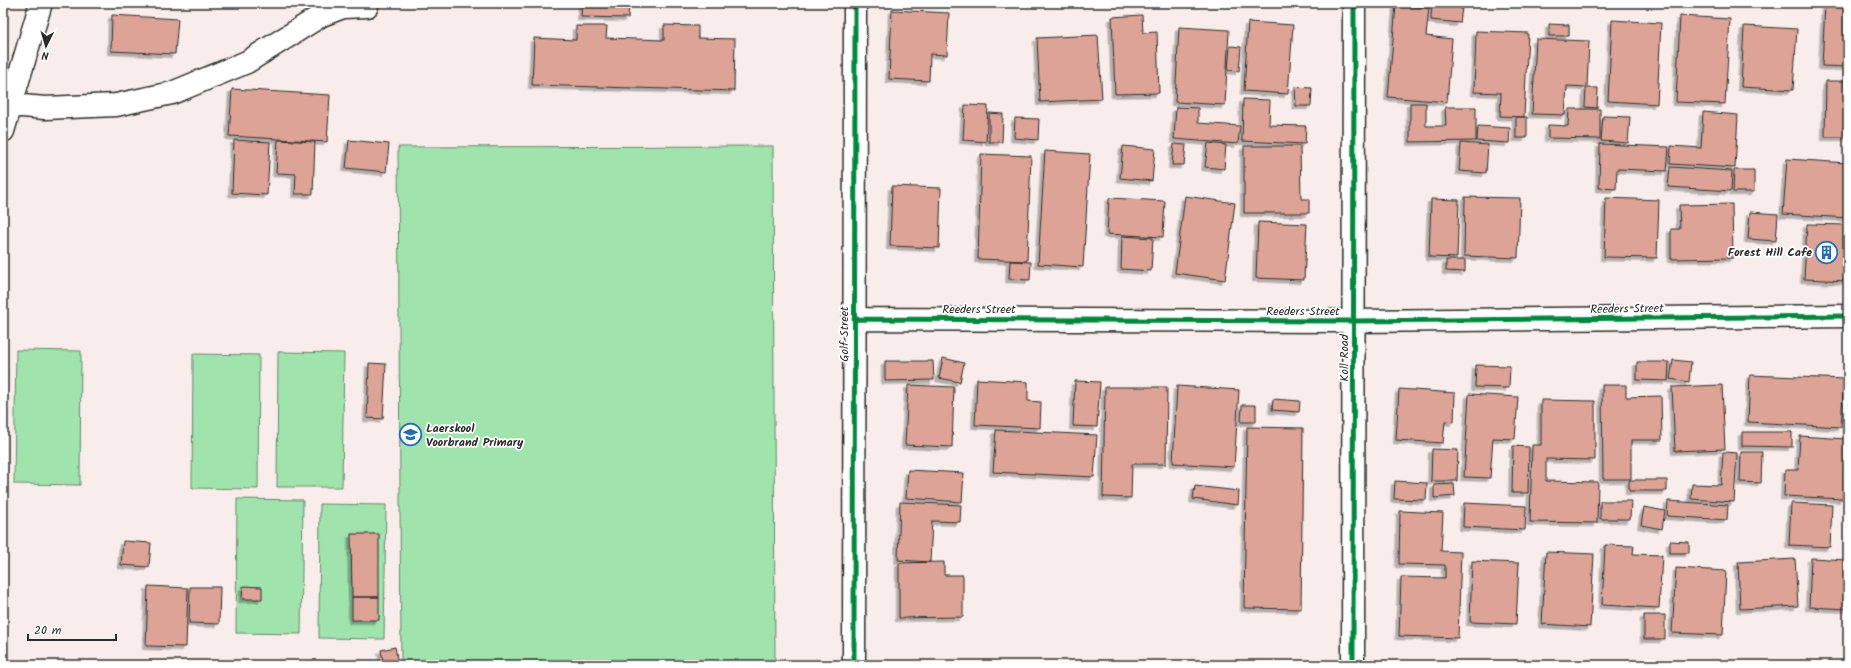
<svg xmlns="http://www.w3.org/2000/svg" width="1851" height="668" viewBox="0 0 1851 668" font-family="Kalam,sans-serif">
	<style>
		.green { fill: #a1e3ad; stroke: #66876c }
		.building { fill: #dca396; stroke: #2b2b2b; filter: url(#shadow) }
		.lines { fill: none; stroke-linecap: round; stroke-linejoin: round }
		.minor-casing { stroke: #2b2b2b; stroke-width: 25 }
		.minor { stroke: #fff; stroke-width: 22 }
		.cycleway-casing { stroke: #fff; stroke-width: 8 }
		.cycleway { stroke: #00873e; stroke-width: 5 }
		.labels { text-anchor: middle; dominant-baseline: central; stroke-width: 3.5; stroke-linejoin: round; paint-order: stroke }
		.poi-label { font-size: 12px; font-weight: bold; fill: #2b2b2b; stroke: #fff; text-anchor: end }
		.street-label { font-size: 12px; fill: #2b2b2b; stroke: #fff }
	</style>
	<defs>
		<filter id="shadow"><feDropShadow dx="-3.5" dy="3.5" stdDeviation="0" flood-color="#0004"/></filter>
	</defs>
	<rect width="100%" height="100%" fill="#f8edea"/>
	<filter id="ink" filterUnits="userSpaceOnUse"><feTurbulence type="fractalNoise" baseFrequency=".025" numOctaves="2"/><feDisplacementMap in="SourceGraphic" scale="8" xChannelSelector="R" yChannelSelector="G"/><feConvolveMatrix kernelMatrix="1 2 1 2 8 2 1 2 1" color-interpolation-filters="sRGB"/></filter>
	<g filter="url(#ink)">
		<path class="green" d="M773,146L775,665H401L398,147Z
			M16,350L81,351L80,485L14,484Z
			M278,352L344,353L342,487H277Z
			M193,354L259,355L258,489L192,488Z
			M237,499L303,500L301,634L236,633Z
			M320,504L386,505L384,639L319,638Z"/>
		<path class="building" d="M582,3H629L628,18L581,17Z
			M1396,5L1429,8L1426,36L1452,39L1447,102L1388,97Z
			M1432,5L1462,8L1460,23L1431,20Z
			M1825,5L1848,7V67L1822,66Z
			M892,10L949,13L947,55L930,54L929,81L889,79Z
			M112,15L178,19L175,54L111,51Z
			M1142,15L1143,33L1157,32L1159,93L1115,94L1112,17Z
			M1680,16L1730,19L1725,104L1676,102Z
			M1612,20L1661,23L1657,104L1608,101Z
			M1248,22L1293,25L1288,94L1244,91Z
			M1549,24L1569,25V36H1549Z
			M664,25L698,26V38L735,39L734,91L532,85L534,38L576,40V26H607L606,38L664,40Z
			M1744,26L1797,29L1793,90L1741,87Z
			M1179,27L1229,30L1225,105L1175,102Z
			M1476,31L1528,33L1524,117L1500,116L1501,93L1474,92Z
			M1098,35L1102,99L1040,102L1037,38Z
			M1536,39L1589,41L1587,87L1567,86L1565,115L1532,114Z
			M1230,46L1241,47L1239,71L1228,70Z
			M1826,81H1848V137H1825Z
			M1295,87L1312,88L1311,106H1296Z
			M1586,88H1598L1597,108L1585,107Z
			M232,89L330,95L327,142L229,136Z
			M1243,99L1270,100L1269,125L1306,126L1305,144L1242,141Z
			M1410,103H1426V126H1446L1445,107H1476V141L1410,142Z
			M965,105L988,106L986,142L963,140Z
			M1176,107L1198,108V123L1240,126L1238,144L1174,139Z
			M1569,109H1600V139L1548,138V125L1568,126Z
			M1703,112L1738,115L1735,168L1670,164L1671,146L1701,148Z
			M989,113L1003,114L1002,142H989Z
			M1603,116L1630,117L1628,143L1601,141Z
			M1516,117H1527V138H1516Z
			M1015,118L1039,119L1038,140L1014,138Z
			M1478,126L1510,128L1509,143L1477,141Z
			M234,140L270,142L267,195L232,193Z
			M278,140L315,142L313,194H295L296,174L276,173Z
			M349,140L389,144L386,172L346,168Z
			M1208,143L1226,145L1224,169L1205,167Z
			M1461,143L1488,145L1486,173L1459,171Z
			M1174,144L1186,145L1184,165H1172Z
			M1600,144L1669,147L1667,171L1617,169L1616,189L1599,188Z
			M1123,146L1155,149L1152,181L1120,178Z
			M1244,146H1300L1301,199H1309V213H1244Z
			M1045,151L1090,154L1083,267L1038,264Z
			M981,154L1031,156L1027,261L978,259Z
			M1787,159L1848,163V218L1783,214Z
			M1670,167L1732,171L1731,191L1668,187Z
			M1734,170H1754V192H1733Z
			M892,186L941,188L939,248L890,246Z
			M1185,196L1235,203L1225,280L1175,273Z
			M1465,197L1520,198L1518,258L1464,256Z
			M1109,198L1165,201L1163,237L1107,234Z
			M1606,198L1659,200L1657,258L1604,257Z
			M1431,199L1459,200L1457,258L1429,257Z
			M1732,204L1733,258L1671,259V229H1680L1679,205Z
			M1750,212L1778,214L1776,241L1748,239Z
			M1258,222L1307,224L1304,280L1256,278Z
			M1807,224L1848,225V281L1804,279Z
			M1122,236L1153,238L1151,271L1121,269Z
			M1446,260H1465V272L1446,271Z
			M1010,261L1031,262L1030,280L1009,279Z
			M943,358L964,363L960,382L939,378Z
			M1673,360L1691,362L1689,382L1670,379Z
			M885,361H933L934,380L885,381Z
			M1637,362H1669L1668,381L1637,380Z
			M369,363L386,364L383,419L367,418Z
			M1476,365L1510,366L1509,388L1475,387Z
			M1750,375L1844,379L1841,427L1748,422Z
			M977,379L1028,382V401L1041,402L1040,428L975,425Z
			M1075,381L1100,382L1097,427L1073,426Z
			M908,385L954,387L952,447L905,445Z
			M1602,385H1626V397L1661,396L1662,440H1631V479H1603Z
			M1722,385L1725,449L1675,451L1672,387Z
			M1177,386L1239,390L1234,467L1173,463Z
			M1105,387H1167L1166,464H1132L1131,498L1103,497Z
			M1399,389L1455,393L1454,422L1445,421L1443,443L1396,440Z
			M1469,394L1518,397L1515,439L1493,438L1490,478L1464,477Z
			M1273,399L1300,401L1299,412L1272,410Z
			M1848,399V429H1846Z
			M1541,400L1595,401V460L1546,459V481L1598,482L1597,523L1530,522L1532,445H1541Z
			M1242,405H1256V422H1241Z
			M1247,427L1303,428L1301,609L1244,608Z
			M996,430L1097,435L1094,477L993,472Z
			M1742,432H1792V447L1742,446Z
			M1800,436L1846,439L1843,499L1784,496L1785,470H1798Z
			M1513,446L1529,447L1528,493H1512Z
			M1432,449L1458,450L1457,481H1431Z
			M1723,452L1737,453L1734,502L1691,499L1692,484L1721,485Z
			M1741,452H1762L1761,483L1740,482Z
			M908,470L964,473L962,502L906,498Z
			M1629,480H1667V491H1629Z
			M1395,481L1427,483L1426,500L1394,499Z
			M1454,484L1455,496L1434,498V485Z
			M1195,486L1239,491L1238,505L1193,499Z
			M1600,501H1631L1630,519H1600Z
			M1668,501L1728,505L1727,520L1667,516Z
			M900,502L961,505L960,522L932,521L930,562L898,560Z
			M1464,503L1526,506L1525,530L1463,527Z
			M1791,503L1832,505L1830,547L1789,545Z
			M1644,507L1665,511L1662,529L1641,525Z
			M1400,511L1443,513L1441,551L1461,552L1458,638L1399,636L1401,577L1445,578V565L1399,564Z
			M351,534H379V597H352Z
			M123,541L151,543L149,567L121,565Z
			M1670,541L1689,542V553H1670Z
			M1605,545L1634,546L1633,554L1662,555L1659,608L1602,605Z
			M1546,552L1594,554L1590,627L1542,624Z
			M1811,558L1848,560V609L1809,607Z
			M1795,559L1798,606L1740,609L1738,562Z
			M1472,561L1519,563L1516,624L1470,622Z
			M944,562V575H963V617L899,618V563Z
			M1676,568L1726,571L1723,635L1672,633Z
			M148,586L188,588L186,647L146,646Z
			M243,586L262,587V599H242Z
			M190,587H220L219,624L189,623Z
			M352,597H379V620H352Z
			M1644,615H1665V639H1644Z
			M395,647L398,663L384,665L381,650Z"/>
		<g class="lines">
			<defs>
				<path id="minor" d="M11,105L45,108L116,105L172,93L247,62L322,15L343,7L367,6
					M3,131L41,3
					M854,319L1354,321L1848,316
					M854,665L855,3
					M1353,665L1354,3"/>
			</defs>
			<use href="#minor" class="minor-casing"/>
			<use href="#minor" class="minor"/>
			<defs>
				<path id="cycleway" d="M854,319L1354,321L1848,316
					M854,665L855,3
					M1353,665L1354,3"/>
			</defs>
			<use href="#cycleway" class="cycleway-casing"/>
			<use href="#cycleway" class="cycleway"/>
		</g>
	</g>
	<defs>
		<symbol id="building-ring" viewBox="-11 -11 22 22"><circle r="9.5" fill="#fff" stroke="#1f6fb2" stroke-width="1.5"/><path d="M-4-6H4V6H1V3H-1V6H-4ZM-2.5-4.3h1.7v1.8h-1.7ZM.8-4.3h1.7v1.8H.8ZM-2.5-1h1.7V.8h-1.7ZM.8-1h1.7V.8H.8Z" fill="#1f6fb2"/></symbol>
		<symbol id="school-ring" viewBox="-11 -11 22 22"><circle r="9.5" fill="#fff" stroke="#1f6fb2" stroke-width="1.5"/><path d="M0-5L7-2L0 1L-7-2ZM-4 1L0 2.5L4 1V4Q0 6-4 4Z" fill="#1f6fb2"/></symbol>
	</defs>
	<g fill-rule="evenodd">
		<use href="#building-ring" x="1814" y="240" width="25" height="25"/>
		<use href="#school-ring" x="398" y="422" width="25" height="25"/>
	</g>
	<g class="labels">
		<g class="poi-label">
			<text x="1812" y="252">Forest Hill Cafe</text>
			<text x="426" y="428" text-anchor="start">Laerskool<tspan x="426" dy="14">Voorbrand Primary</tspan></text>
		</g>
		<g class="street-label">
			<text x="979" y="309">Reeders Street</text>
			<text transform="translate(1627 309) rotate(-1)">Reeders Street</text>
			<text x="1303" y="311">Reeders Street</text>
			<text transform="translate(844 334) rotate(-90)">Golf Street</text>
			<text transform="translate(1344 358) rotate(-90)">Koll Road</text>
		</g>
	</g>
	<rect width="1851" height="668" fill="none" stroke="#fff" stroke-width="16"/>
	<rect x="8" y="8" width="1835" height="652" fill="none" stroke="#2b2b2b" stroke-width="1.5" filter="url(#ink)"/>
	<g transform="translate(46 46) rotate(185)" stroke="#ffffff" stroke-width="3" paint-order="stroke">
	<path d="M0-3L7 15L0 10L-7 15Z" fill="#2b2b2b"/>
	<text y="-6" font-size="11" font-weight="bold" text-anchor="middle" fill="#2b2b2b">N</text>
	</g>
	<path d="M28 634v6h88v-6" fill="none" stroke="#2b2b2b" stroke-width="2"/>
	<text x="34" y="634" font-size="12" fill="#2b2b2b" stroke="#ffffff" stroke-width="3" paint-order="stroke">20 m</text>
</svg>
